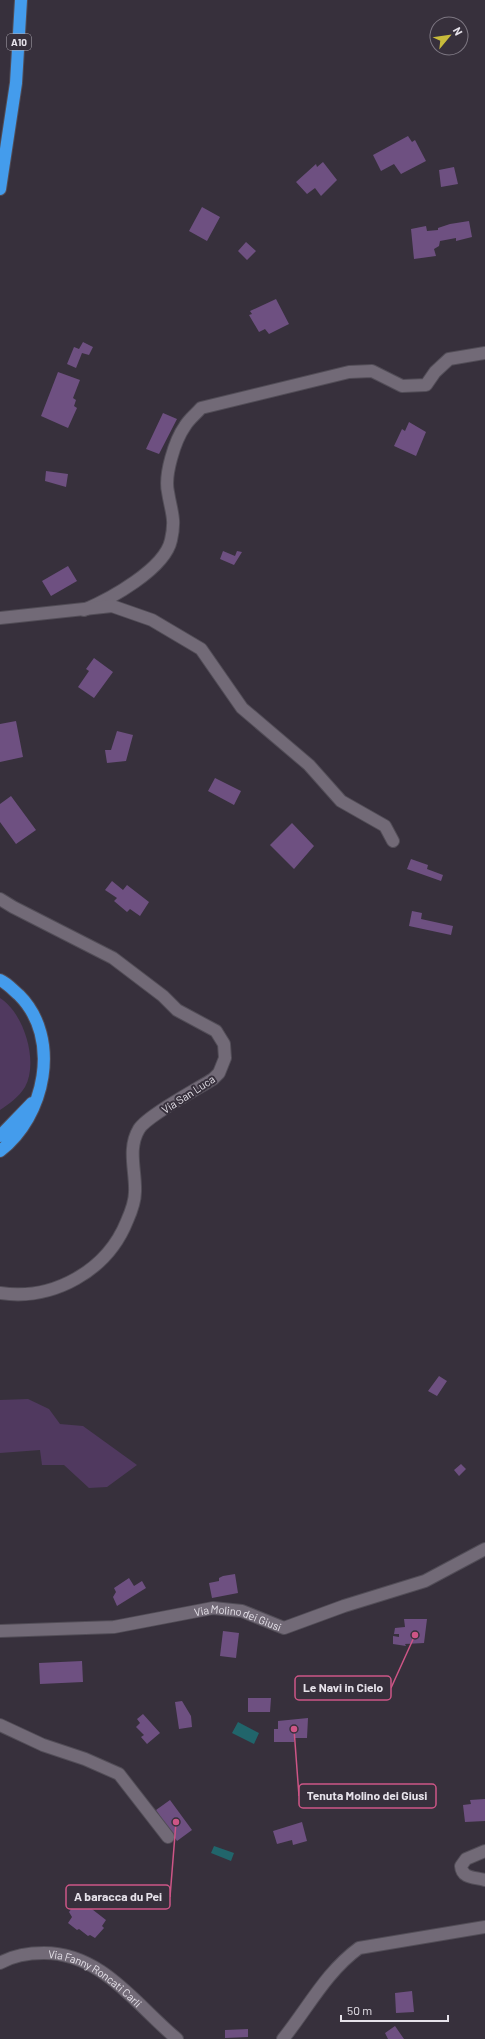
<svg xmlns="http://www.w3.org/2000/svg" width="485" height="2039" viewBox="0 0 485 2039" font-family="Barlow,sans-serif">
	<style>
		.green { fill: #50395f }
		.water { fill: #21656b }
		.building { fill: #6e5081 }
		.lines { fill: none; stroke-linecap: round; stroke-linejoin: round }
		.minor-casing { stroke: #524d57; stroke-width: 14 }
		.highway-casing { stroke: #524d57; stroke-width: 14 }
		.minor { stroke: #726a77; stroke-width: 12 }
		.highway { stroke: #449cec; stroke-width: 12 }
		.labels { text-anchor: middle; dominant-baseline: central; stroke-width: 4; stroke-linejoin: round; paint-order: stroke }
		.shield { fill: #37303c; stroke: #b2adb6; stroke-width: 1 }
		.shield-label { font-size: 10px; font-weight: bold; fill: #e6e2ea }
		.street-label { font-size: 11px; fill: #e6e2ea; stroke: #37303c }
		.leader { fill: none; stroke: #cd5586; stroke-width: 1.5 }
		.callout-dot { fill: #cd5586; stroke: #37303c; stroke-width: 1.5 }
		.callout { fill: #37303c; stroke: #cd5586; stroke-width: 1.5 }
		.callout-label { font-size: 12px; text-anchor: middle; font-weight: bold; fill: #e6e2ea }
	</style>
	<rect width="100%" height="100%" fill="#37303c"/>
	<path class="green" d="M0,998C24,1013 39,1062 25,1087C19,1097 9,1104 0,1110Z
		M28,1399L49,1409L60,1424L83,1426L137,1465L107,1487L89,1488L64,1465H42L40,1450L0,1453V1400Z"/>
	<path class="water" d="M238,1722L259,1733L254,1744L232,1733Z
		M214,1846L234,1853L231,1861L211,1853Z"/>
	<path class="building" d="M408,136L412,142L415,140L426,161L401,174L394,164L381,171L373,155Z
		M323,162L337,180L321,196L315,188L307,194L296,182L316,164L317,167Z
		M454,167L458,184L441,187L439,170Z
		M202,207L220,217L207,241L189,231Z
		M469,221L472,237L456,241V238L440,241L439,246L434,249L436,256L414,259L411,229L426,226L427,231L438,230V228L450,224Z
		M246,242L256,251L247,260L238,251Z
		M276,299L289,324L269,334L265,329L259,332L249,315L252,314L250,311Z
		M83,342L93,347L89,355L82,353L76,368L67,364L74,347L79,349Z
		M58,372L80,380L73,398L76,400L74,406L77,408L68,428L41,416Z
		M163,413L177,419L159,454L146,449Z
		M409,422L426,432L416,456L394,446L402,429L405,431Z
		M46,471L68,474L66,487L45,481Z
		M223,551L235,556L237,551L242,552L234,565L220,559Z
		M68,566L77,581L51,596L42,581Z
		M94,658L113,672L94,698L78,687L89,671L86,669Z
		M16,721L23,757L0,762V724Z
		M117,731L133,735L126,761L107,763L105,750H111Z
		M215,778L241,791L234,805L208,791Z
		M11,796L36,830L16,844L0,822V804Z
		M292,823L314,846L294,869L270,845Z
		M411,859L428,865L427,869L443,875L441,881L407,869Z
		M112,881L123,890L127,885L149,902L140,916L130,909L127,912L114,901L117,898L105,890Z
		M412,911L422,913L421,919L453,926L451,935L409,926Z
		M439,1376L447,1381L437,1396L428,1391Z
		M461,1464L466,1469L459,1476L454,1470Z
		M235,1574L238,1593L212,1598L209,1583L219,1581V1578L223,1576Z
		M129,1578L134,1586L142,1581L146,1588L117,1606L113,1597L116,1592L114,1588Z
		M404,1619H427L424,1643L405,1644L406,1646L393,1644V1636L399,1637V1634H394L395,1628L405,1627Z
		M223,1631L239,1633L236,1658L220,1656Z
		M82,1661L83,1682L40,1684L39,1663Z
		M248,1698H271L270,1712H248Z
		M182,1701L191,1716L192,1727L179,1729L175,1702Z
		M143,1714L160,1733L147,1744L141,1737L144,1735L136,1727L140,1723L137,1719Z
		M308,1718L307,1738H294V1742H274V1729H278V1721Z
		M485,1799V1821L465,1822L463,1805L471,1804L470,1800Z
		M170,1800L192,1830L177,1841L156,1810Z
		M302,1822L307,1841L293,1845L292,1840L277,1844L273,1831Z
		M79,1899L106,1920L102,1926L104,1928L95,1938L90,1935L88,1936L79,1929L77,1930L68,1923L72,1917L69,1912Z
		M412,1991L414,2012L396,2013L395,1993Z
		M395,2026L404,2039H388L385,2033Z
		M248,2029V2037L225,2038V2030Z"/>
	<g class="lines">
		<defs>
			<g id="minor">
				<path d="M84,610C110,599 165,569 171,540C176,518 171,512 168,492C164,475 175,440 185,426C189,419 196,414 201,408L349,372L372,371L402,386L426,385L435,372L449,359L485,353"/>
				<path d="M0,618L112,606L152,620L201,649L242,708L309,765L341,801L385,826L393,841"/>
				<path d="M0,899L13,907L113,958L163,996L177,1010L216,1031L224,1044L225,1058L219,1073L213,1079C197,1089 147,1116 139,1129C127,1149 136,1171 135,1192C135,1201 131,1212 127,1221C107,1271 53,1301 0,1293"/>
				<path id="s1" d="M0,1631L114,1627L213,1608L242,1611L284,1628L344,1606L425,1581L485,1549"/>
				<path d="M0,1725L43,1745L85,1759L119,1774L168,1837"/>
				<path d="M485,1851L466,1859L461,1866C462,1879 475,1877 485,1880"/>
				<path id="s2" d="M0,1963C14,1955 28,1953 44,1953C102,1953 136,2005 177,2039"/>
				<path d="M283,2039C308,2008 326,1972 359,1948L485,1927"/>
			</g>
			<path id="highway" d="M0,189L16,83L21,0
				M0,980C7,983 13,990 19,995C62,1038 45,1117 0,1151
				M0,1136L32,1103"/>
		</defs>
		<use href="#minor" class="minor-casing"/>
		<use href="#highway" class="highway-casing"/>
		<use href="#minor" class="minor"/>
		<use href="#highway" class="highway"/>
	</g>
	<g class="labels">
		<rect class="shield" x="7" y="34" width="24" height="16" rx="3"/>
		<g class="shield-label">
			<text x="19" y="42">A10</text>
		</g>
		<g class="street-label">
			<text transform="translate(188 1094) rotate(-33)">Via San Luca</text>
			<text stroke="none"><textPath href="#s1" startOffset="241">Via Molino dei Giusi</textPath></text>
			<text stroke="none"><textPath href="#s2" startOffset="104">Via Fanny Roncati Carli</textPath></text>
		</g>
	</g>
	<path class="leader" d="M415 1635L391 1688M294 1729L299 1796M176 1822L170 1897"/>
	<g class="callout-dot">
		<circle cx="415" cy="1635" r="4"/>
		<circle cx="294" cy="1729" r="4"/>
		<circle cx="176" cy="1822" r="4"/>
	</g>
	<g class="callout">
		<rect x="295" y="1676" width="96" height="24" rx="4"/>
		<rect x="299" y="1784" width="137" height="24" rx="4"/>
		<rect x="66" y="1885" width="104" height="24" rx="4"/>
	</g>
	<g class="callout-label">
		<text x="343" y="1692">Le Navi in Cielo</text>
		<text x="367" y="1800">Tenuta Molino dei Giusi</text>
		<text x="118" y="1901">A baracca du Pei</text>
	</g>
	<g transform="translate(449 36) rotate(61)"><circle r="19" fill="#37303c" stroke="#7d7782"/>
	<path d="M0-3L7 15L0 10L-7 15Z" fill="#c8bb3b"/>
	<text y="-6" font-size="11" font-weight="bold" text-anchor="middle" fill="#e6e2ea">N</text>
	</g>
	<path d="M341 2015v6h107v-6" fill="none" stroke="#e6e2ea" stroke-width="2"/>
	<text x="347" y="2015" font-size="12" fill="#e6e2ea" stroke="#37303c" stroke-width="3" paint-order="stroke">50 m</text>
</svg>
